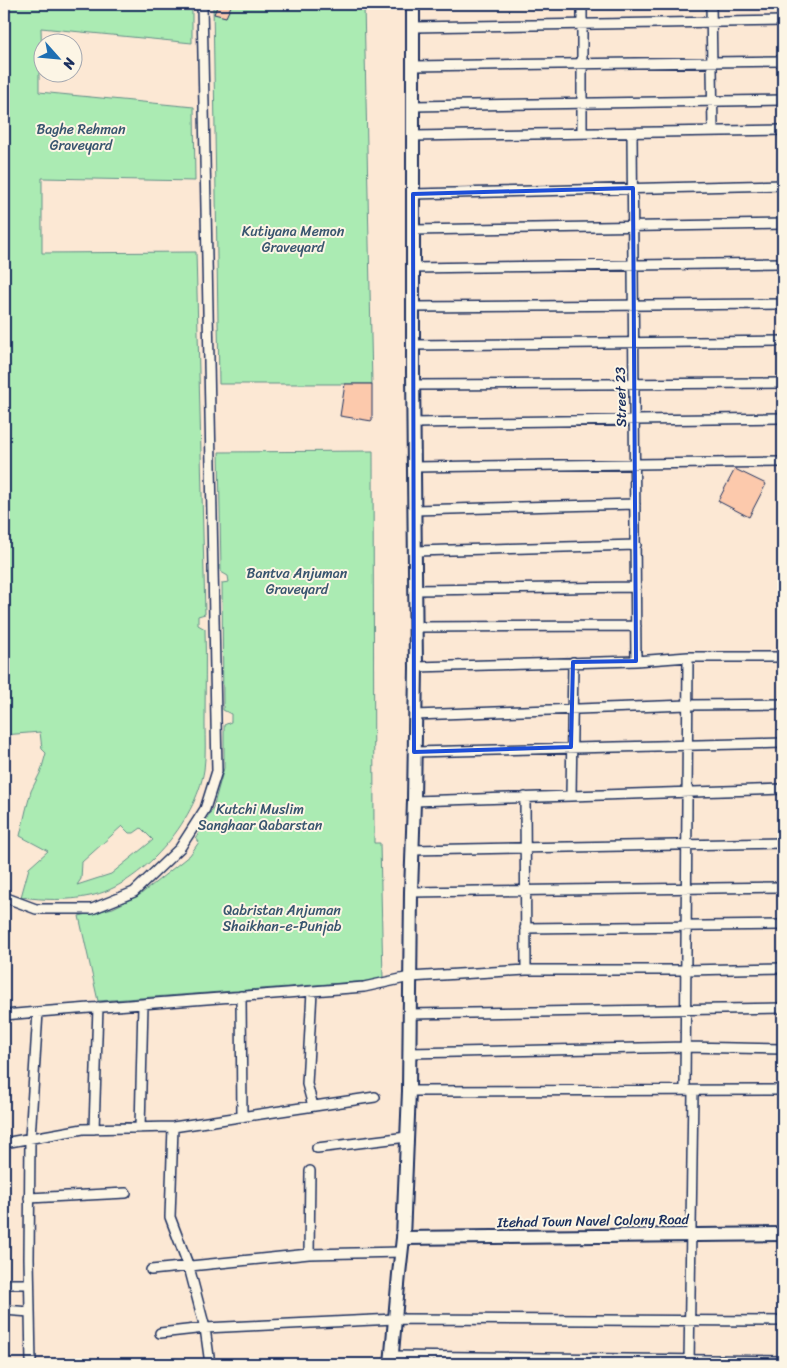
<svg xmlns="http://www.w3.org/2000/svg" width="787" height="1368" viewBox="0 0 787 1368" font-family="Sriracha,sans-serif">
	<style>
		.green { fill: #abebb3; stroke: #638d88; fill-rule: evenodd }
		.building { fill: #fcc9ac; stroke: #1b2f5e }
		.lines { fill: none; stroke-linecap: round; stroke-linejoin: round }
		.street-casing { stroke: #1b2f5e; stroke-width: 12 }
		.secondary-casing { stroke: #1b2f5e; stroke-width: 16 }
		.street { stroke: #fcf5e5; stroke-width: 9 }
		.secondary { stroke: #fcf5e5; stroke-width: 12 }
		.marked { fill: none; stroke: #1d4ed8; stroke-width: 4; stroke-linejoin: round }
		.labels { text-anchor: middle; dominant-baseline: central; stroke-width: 4; stroke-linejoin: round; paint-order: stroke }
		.park-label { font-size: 14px; fill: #38556f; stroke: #fcf5e5 }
		.street-label { font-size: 14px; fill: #1b2f5e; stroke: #fcf5e5 }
	</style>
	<rect width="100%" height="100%" fill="#fce8d4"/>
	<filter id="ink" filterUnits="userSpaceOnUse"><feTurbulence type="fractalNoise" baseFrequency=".02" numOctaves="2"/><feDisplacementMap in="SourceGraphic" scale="10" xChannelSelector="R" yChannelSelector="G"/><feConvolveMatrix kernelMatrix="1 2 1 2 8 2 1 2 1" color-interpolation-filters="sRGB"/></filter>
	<g filter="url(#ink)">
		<path class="green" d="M4,4H192V43L41,28L42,62H39V92L194,107L195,181L42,178V253L196,252L205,614L198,616V625L205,629C206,660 205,692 205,724C205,739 206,755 204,770C196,821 141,886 90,896C67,901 44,900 21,897L29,868L48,851L20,836L26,810L31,791L41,771L46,753L42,749L40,732L4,735ZM122,826L129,833H134L141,828L153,840L111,874L77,885L81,879L82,862Z
			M213,4H364L372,384H219Z
			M373,451L374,843H380L383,980L98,1001L79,916L113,908L141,894L190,855L199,842L196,838L213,808L224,768V725L231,722V714L223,710L222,583L229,582L228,576L221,572L219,452Z"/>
		<path class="building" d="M218,4H232L226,17L214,14Z
			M345,384H372V421L340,416Z
			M735,469L766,484L749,517L718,501Z"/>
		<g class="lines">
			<defs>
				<path id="street" d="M711,4L713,131
					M413,27L783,21
					M413,66L783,61
					M413,106L783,100
					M582,133V4
					M632,133L636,661
					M413,136L783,130
					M413,194L783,185
					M413,230L783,224
					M413,268L783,263
					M413,307L783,304
					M413,345L783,341
					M413,385L783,383
					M413,423L783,418
					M414,467L783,462
					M414,510L635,504
					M415,551L636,545
					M415,590L636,587
					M416,627L636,626
					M416,667L636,661L688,657H783
					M415,715L688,705L783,704
					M414,752L783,743
					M571,796L573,662
					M525,797L526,970
					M414,801L783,789
					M413,850L783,843
					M411,892L783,887
					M4,897L36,909H92L134,892L180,848L205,809L217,771L202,4
					M525,928L783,925
					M312,991L307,1084L313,1106
					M241,996L242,1117
					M410,1014L783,1008
					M4,1015L38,1012L364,987L410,977L526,970H686L783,968
					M409,1053L686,1047L783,1049
					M685,1090L688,657
					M409,1091L783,1090
					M173,1127L170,1217L189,1267L205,1328L210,1364
					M140,1128L143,1004
					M94,1129L98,1007
					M4,1143L83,1129L173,1127L375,1097
					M317,1148L407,1137
					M29,1198L126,1193
					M309,1254L310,1171
					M151,1270L309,1254L402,1252
					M4,1284H29
					M4,1310L30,1312
					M160,1333L205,1328L395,1319L783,1321
					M392,1356L783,1361
					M689,1363L693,1091
					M31,1364L29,1258L30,1138L38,1012"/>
				<path id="secondary" d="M403,1238L783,1234
					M391,1364L399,1274L403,1238L409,1091L411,892L414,801L416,667L413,372V4"/>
			</defs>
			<use href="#street" class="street-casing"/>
			<use href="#secondary" class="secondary-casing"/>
			<use href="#street" class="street"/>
			<use href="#secondary" class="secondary"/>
		</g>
	</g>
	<path class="marked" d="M633,188L636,661L573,662L571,747L414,752L413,194Z"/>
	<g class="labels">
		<g class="park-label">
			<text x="81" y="129">Baghe Rehman<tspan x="81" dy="16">Graveyard</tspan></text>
			<text x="293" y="231">Kutiyana Memon<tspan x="293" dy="16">Graveyard</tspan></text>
			<text x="297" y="573">Bantva Anjuman<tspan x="297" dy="16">Graveyard</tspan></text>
			<text x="260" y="809">Kutchi Muslim<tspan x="260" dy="16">Sanghaar Qabarstan</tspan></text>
			<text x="282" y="910">Qabristan Anjuman<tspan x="282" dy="16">Shaikhan-e-Punjab</tspan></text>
		</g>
		<g class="street-label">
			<text transform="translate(621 397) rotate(-91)">Street 23</text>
			<text transform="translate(593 1221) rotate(-1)">Itehad Town Navel Colony Road</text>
		</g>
	</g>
	<rect width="787" height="1368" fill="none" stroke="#fcf5e5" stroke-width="20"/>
	<rect x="10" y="10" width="767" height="1348" fill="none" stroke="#1b2f5e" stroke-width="2" filter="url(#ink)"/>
	<g transform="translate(58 58) rotate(117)"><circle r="24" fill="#fcf5e5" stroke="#a2a6af"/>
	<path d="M0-4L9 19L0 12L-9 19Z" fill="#1f6fb2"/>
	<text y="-8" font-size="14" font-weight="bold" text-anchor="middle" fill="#1b2f5e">N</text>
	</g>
</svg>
